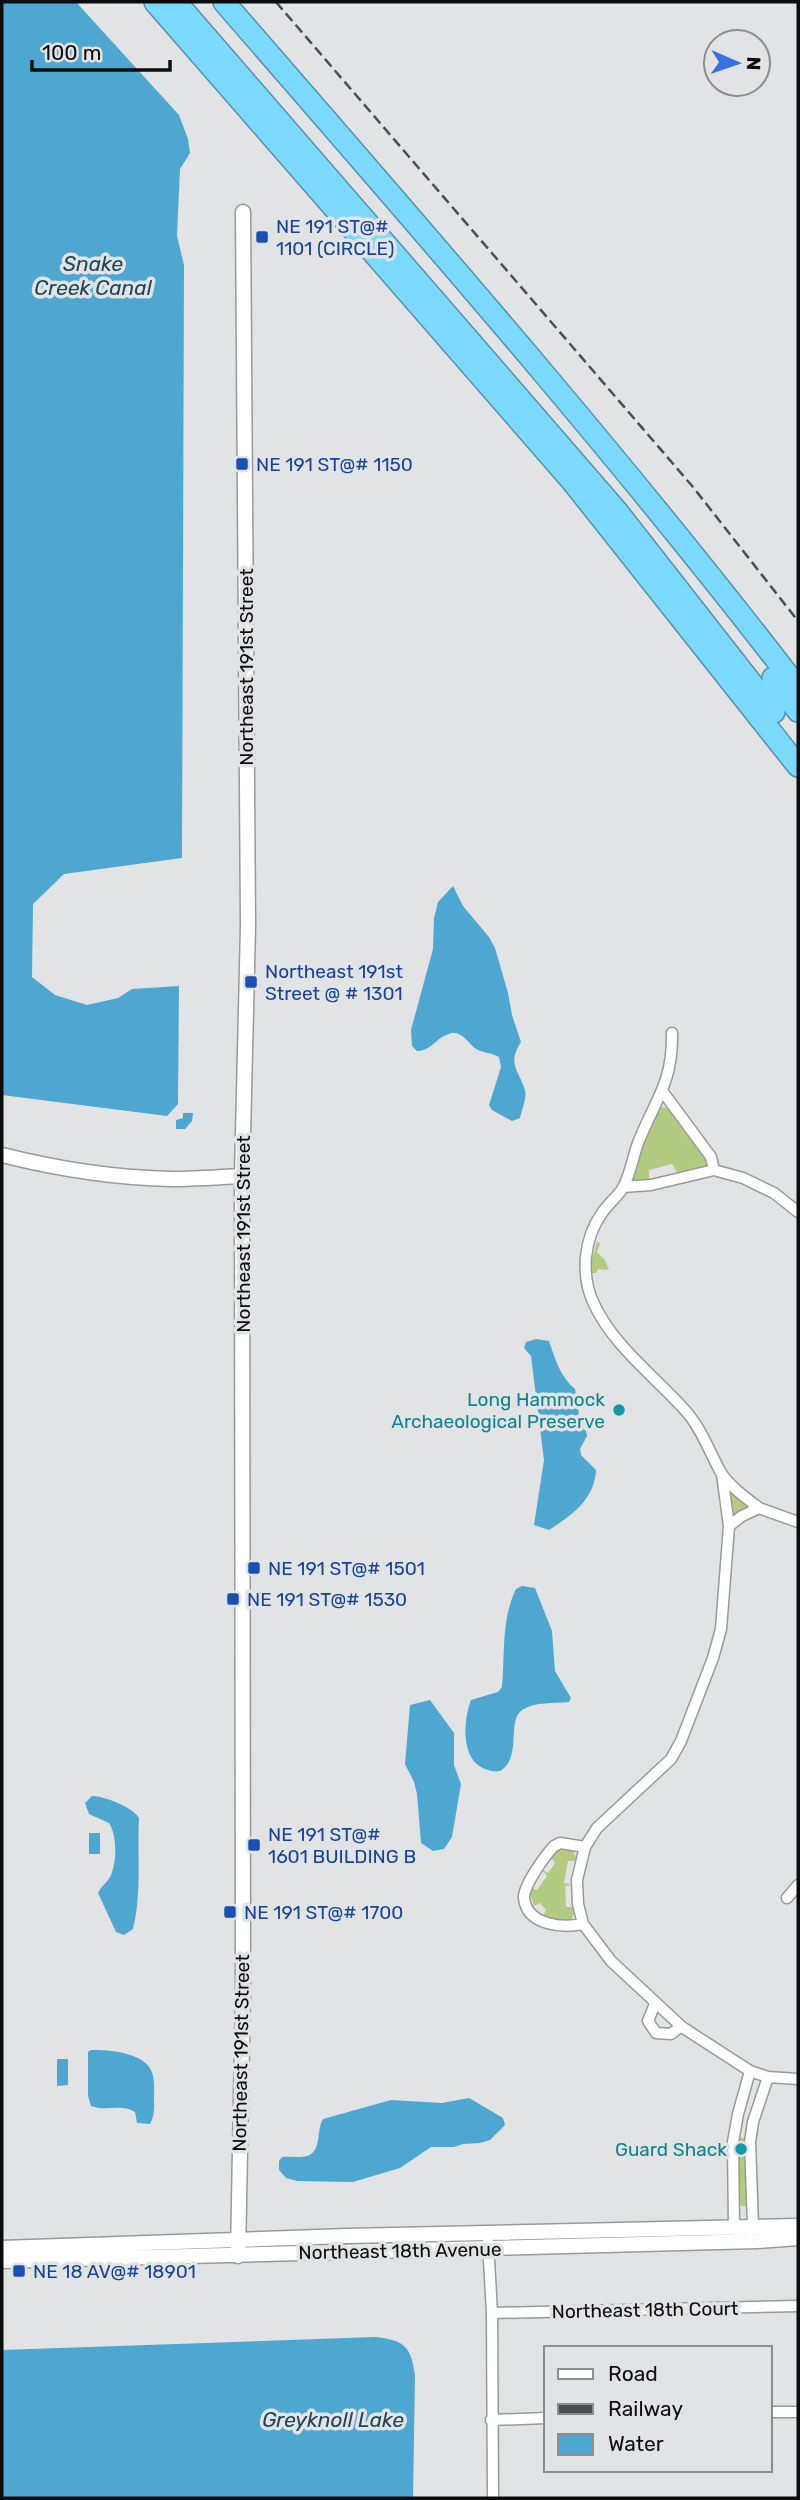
<svg xmlns="http://www.w3.org/2000/svg" width="800" height="2500" viewBox="0 0 800 2500" font-family="Rubik,sans-serif">
	<style>
		.green { fill: #b3ca81 }
		.water { fill: #4ea7d1 }
		.lines { fill: none; stroke-linecap: round; stroke-linejoin: round }
		.minor-casing { stroke: #98999a; stroke-width: 13 }
		.tertiary-casing { stroke: #98999a; stroke-width: 17 }
		.motorway-casing { stroke: #5591aa; stroke-width: 24 }
		.minor { stroke: #fff; stroke-width: 10 }
		.tertiary { stroke: #fff; stroke-width: 14 }
		.motorway { stroke: #7cd9ff; stroke-width: 21 }
		.rail { stroke: #4d4d4e; stroke-width: 2.5; stroke-dasharray: 10 5; stroke-linecap: butt }
		.transit-dot { fill: #1a4fb4; stroke: #e2e3e4; stroke-width: 2.5 }
		.culture-dot { fill: #0f9aa8; stroke: #e2e3e4; stroke-width: 2.5 }
		.labels { text-anchor: middle; dominant-baseline: central; stroke-width: 7; stroke-linejoin: round; paint-order: stroke }
		.transit-label { font-size: 19px; fill: #164399; stroke: #e2e3e4; text-anchor: start }
		.street-label { font-size: 19px; fill: #0c0c0d; stroke: #e2e3e4 }
		.culture-label { font-size: 19px; fill: #0d838f; stroke: #e2e3e4; text-anchor: end }
		.water-label { font-size: 21px; font-style: italic; fill: #1f4658; stroke: #e2e3e4 }
	</style>
	<rect width="100%" height="100%" fill="#e2e3e4"/>
	<path class="green" d="M664,1107L669,1109L706,1160V1165L701,1169L677,1172L672,1164L649,1170V1179L636,1182L631,1178L646,1133L660,1108Z
		M597,1241L600,1244L597,1252L605,1260L609,1270L598,1269L596,1273H592V1260Z
		M732,1493L747,1506L735,1515L732,1514L730,1494Z
		M562,1847L572,1850L576,1857L575,1861H568L564,1883L572,1885L565,1886L566,1907H573L575,1912L571,1920L568,1922L543,1916L546,1910L540,1903L534,1906L530,1894L532,1888L537,1890L547,1876L542,1870L548,1873L555,1863L551,1857L556,1850Z
		M740,2137L745,2139V2143L747,2204L744,2207L739,2204L737,2141Z"/>
	<path class="water" d="M2,2H76L179,115L188,139L190,153L180,169L177,236L184,265L182,858L64,874L33,904L32,977L55,995L87,1005L118,998L132,989L179,986L178,1104L167,1116L2,1095Z
		M453,886L463,906L489,937L495,948L508,993L512,1015L521,1042C507,1064 518,1069 525,1090C527,1097 522,1110 520,1118L512,1121L492,1110L489,1105L501,1067L499,1057C492,1053 485,1053 478,1050C467,1044 462,1027 446,1035C435,1040 430,1051 417,1051L412,1046L411,1030L433,949L434,918L438,902Z
		M183,1113H193L192,1121L185,1129H176V1120L183,1118Z
		M536,1339L549,1341C555,1358 560,1377 575,1389L581,1427L586,1431L587,1436L580,1449L581,1455L596,1470C595,1499 571,1516 549,1530L534,1525L544,1460L531,1356L524,1348L526,1342Z
		M522,1586L535,1588L552,1631L555,1671L571,1698L569,1702C553,1704 536,1701 522,1710C507,1721 521,1754 503,1769C499,1773 492,1771 488,1770C460,1763 463,1721 471,1700L498,1692L502,1687C505,1654 501,1620 516,1589Z
		M430,1700L454,1733V1765L461,1784L452,1837L444,1849L433,1851L421,1843L417,1794L414,1782L405,1764L410,1705Z
		M92,1796C104,1796 133,1807 139,1818C137,1855 142,1893 133,1929L124,1935L116,1932L98,1893C101,1886 108,1882 111,1875C117,1861 117,1835 109,1823L89,1814L85,1803Z
		M89,1833H100V1854H89Z
		M91,2050C109,2050 142,2052 151,2070C155,2078 154,2088 154,2097C154,2107 155,2115 150,2124L137,2123L135,2112C122,2103 105,2112 91,2106L88,2096V2052Z
		M57,2059H68V2085L57,2086Z
		M469,2098L503,2118L505,2125L490,2140L480,2143L463,2144L454,2147H431L400,2168L353,2182L297,2181L286,2178L279,2170V2161L282,2157C290,2156 299,2158 307,2156C322,2152 316,2130 323,2119L391,2100L442,2103Z
		M375,2337C404,2340 411,2346 415,2375L413,2498H2V2350Z"/>
	<g class="lines">
		<defs>
			<path id="minor" d="M672,1033C673,1083 655,1100 638,1143C633,1157 630,1175 623,1188C617,1197 608,1204 602,1213C584,1238 580,1275 594,1304C613,1345 653,1375 683,1408C701,1427 708,1449 720,1471C728,1485 746,1498 759,1508
				M663,1092L711,1157L714,1170
				M623,1187L651,1185L714,1170L743,1178L774,1193L798,1212
				M722,1474L729,1526L721,1629L713,1658L681,1741L671,1759L597,1828L585,1847L577,1880L578,1904L583,1924L611,1961L682,2027L750,2071L768,2077L798,2079
				M729,1526L742,1516L759,1508L798,1522
				M787,1898L798,1885
				M583,1924C563,1928 527,1926 524,1898C523,1886 545,1856 554,1846L560,1843L585,1847
				M655,2004L648,2021L656,2033L671,2034L681,2026
				M750,2231L753,2226L750,2142L753,2122L768,2077
				M738,2233L734,2226L733,2142L738,2114L750,2071
				M488,2242L492,2313L493,2498
				M492,2313L798,2306
				M770,2412H798
				M491,2420L546,2418"/>
			<path id="tertiary" d="M2,1155C58,1169 114,1178 172,1179C196,1179 219,1177 242,1176
				M2,2248L347,2236L798,2226
				M238,2256L243,1992L242,1176L248,926L243,212
				M2,2261L757,2241L798,2238"/>
			<path id="motorway" d="M155,2L572,481L798,766
				M176,2L616,510L774,712
				M224,2C419,227 616,451 798,688
				M773,678L798,711"/>
		</defs>
		<use href="#minor" class="minor-casing"/>
		<use href="#tertiary" class="tertiary-casing"/>
		<use href="#motorway" class="motorway-casing"/>
		<use href="#minor" class="minor"/>
		<use href="#tertiary" class="tertiary"/>
		<use href="#motorway" class="motorway"/>
		<path class="rail" d="M276,2L693,487L798,621"/>
	</g>
	<g class="transit-dot">
		<rect x="255" y="230" width="14" height="14" rx="3.5"/>
		<rect x="235" y="457" width="14" height="14" rx="3.5"/>
		<rect x="244" y="975" width="14" height="14" rx="3.5"/>
		<rect x="247" y="1561" width="14" height="14" rx="3.5"/>
		<rect x="226" y="1592" width="14" height="14" rx="3.5"/>
		<rect x="247" y="1838" width="14" height="14" rx="3.5"/>
		<rect x="223" y="1905" width="14" height="14" rx="3.5"/>
		<rect x="12" y="2264" width="14" height="14" rx="3.5"/>
	</g>
	<g class="culture-dot">
		<circle cx="619" cy="1410" r="7"/>
		<circle cx="741" cy="2149" r="7"/>
	</g>
	<g class="labels">
		<g class="transit-label">
			<text x="276" y="226">NE 191 ST@#<tspan x="276" dy="22">1101 (CIRCLE)</tspan></text>
			<text x="256" y="464">NE 191 ST@# 1150</text>
			<text x="265" y="971">Northeast 191st<tspan x="265" dy="22">Street @ # 1301</tspan></text>
			<text x="268" y="1568">NE 191 ST@# 1501</text>
			<text x="247" y="1599">NE 191 ST@# 1530</text>
			<text x="268" y="1834">NE 191 ST@#<tspan x="268" dy="22">1601 BUILDING B</tspan></text>
			<text x="244" y="1912">NE 191 ST@# 1700</text>
			<text x="33" y="2271">NE 18 AV@# 18901</text>
		</g>
		<g class="street-label">
			<text transform="translate(246 667) rotate(-90)">Northeast 191st Street</text>
			<text transform="translate(243 1234) rotate(-90)">Northeast 191st Street</text>
			<text transform="translate(241 2053) rotate(-89)">Northeast 191st Street</text>
			<text transform="translate(400 2251) rotate(-1)">Northeast 18th Avenue</text>
			<text transform="translate(645 2310) rotate(-1)">Northeast 18th Court</text>
		</g>
		<g class="culture-label">
			<text x="605" y="1399">Long Hammock<tspan x="605" dy="22">Archaeological Preserve</tspan></text>
			<text x="727" y="2149">Guard Shack</text>
		</g>
		<g class="water-label">
			<text x="93" y="263">Snake<tspan x="93" dy="24">Creek Canal</tspan></text>
			<text x="333" y="2419">Greyknoll Lake</text>
		</g>
	</g>
	<rect width="800" height="2500" fill="none" stroke="#0c0c0d" stroke-width="7"/>
	<rect x="544" y="2346" width="228" height="126" fill="#e2e3e4" stroke="#8c8d8e" stroke-width="2"/>
	<rect x="558" y="2369" width="35" height="10" fill="#ffffff" stroke="#8c8d8e" stroke-width="2"/>
	<text x="608" y="2381" font-size="21" fill="#0c0c0d">Road</text>
	<rect x="558" y="2404" width="35" height="10" fill="#4d4d4e" stroke="#8c8d8e" stroke-width="2"/>
	<text x="608" y="2416" font-size="21" fill="#0c0c0d">Railway</text>
	<rect x="558" y="2434" width="35" height="21" fill="#4ea7d1" stroke="#8c8d8e" stroke-width="2"/>
	<text x="608" y="2451" font-size="21" fill="#0c0c0d">Water</text>
	<g transform="translate(737 63) rotate(92)"><circle r="33" fill="#e2e3e4" stroke="#8c8d8e" stroke-width="2"/>
	<path d="M0-5L12 26L0 18L-12 26Z" fill="#3872e1"/>
	<text y="-10" font-size="19" font-weight="bold" text-anchor="middle" fill="#0c0c0d">N</text>
	</g>
	<path d="M32 60v10h138v-10" fill="none" stroke="#0c0c0d" stroke-width="3.5"/>
	<text x="42" y="60" font-size="21" fill="#0c0c0d" stroke="#e2e3e4" stroke-width="5" paint-order="stroke">100 m</text>
</svg>
